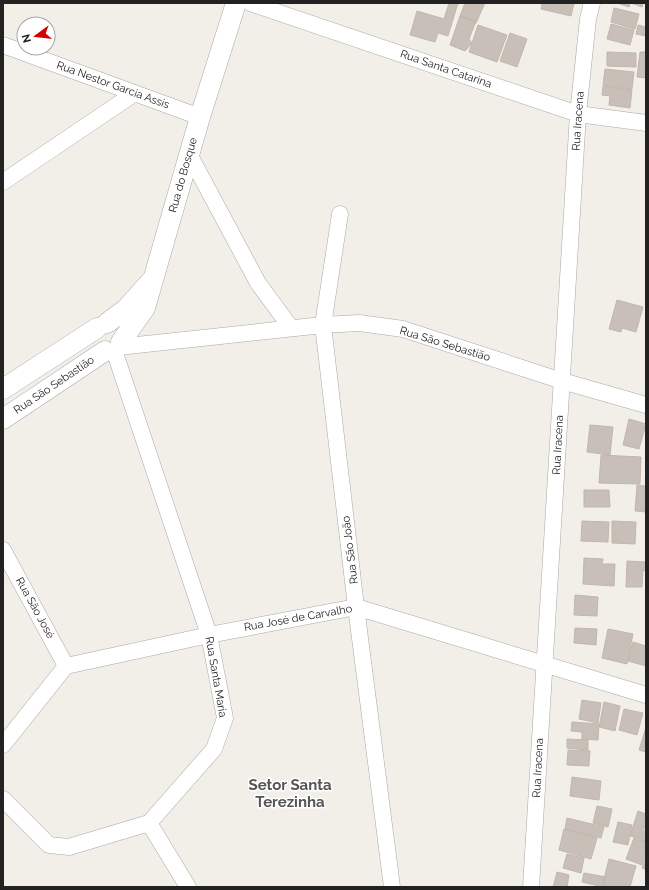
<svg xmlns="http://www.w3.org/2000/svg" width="649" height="890" viewBox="0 0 649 890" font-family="Raleway,sans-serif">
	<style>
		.building { fill: #c7bfb8; stroke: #c4b6ab }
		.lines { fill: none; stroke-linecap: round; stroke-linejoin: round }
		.minor-casing { stroke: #a9a9a9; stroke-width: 17 }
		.tertiary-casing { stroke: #a9a9a9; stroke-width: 21 }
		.minor { stroke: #fff; stroke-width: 16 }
		.tertiary { stroke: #fff; stroke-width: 20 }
		.labels { text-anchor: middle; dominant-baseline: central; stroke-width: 3; stroke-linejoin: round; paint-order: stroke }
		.street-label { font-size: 11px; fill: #222; stroke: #fff }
		.district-label { font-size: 15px; font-weight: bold; fill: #555; stroke: #fff }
	</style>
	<rect width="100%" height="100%" fill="#f2efe9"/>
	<path class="building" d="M449,3H458L448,36L438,33L435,42L410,35L417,11L444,19Z
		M465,3H485L476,23L460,16Z
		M542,3H574L571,16L541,9Z
		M617,3H630L629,7Z
		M631,3H643L642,7Z
		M614,8L639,14L635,29L611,22Z
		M460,16L476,21L469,39L472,43L465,51L450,45Z
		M611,24L634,30L630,45L607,39Z
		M478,25L507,35L497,62L469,52Z
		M638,25L646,27V36L636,34Z
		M510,33L527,39L517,67L500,61Z
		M607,52L636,53V67L607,66Z
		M640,52H646V78L637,77Z
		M605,69L634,72L632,89L603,85Z
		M603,86L632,90L630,108L609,105L610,96L602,95Z
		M617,300L643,307L636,332L622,328L621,332L609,329Z
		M629,419L646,424L639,449L623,445Z
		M590,425L613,427L610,455L587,452Z
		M601,455L641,457L640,484L599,483Z
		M637,485L646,486V512L635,511Z
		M584,490H609L610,507H584Z
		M582,521L609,522L608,542L581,541Z
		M612,521L636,522L635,544L612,543Z
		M584,558L603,559L602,564H615L614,586L583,584Z
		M627,561L646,562V571L643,570L642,587H626Z
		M575,595L598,597L597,616L574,615Z
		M575,628L597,629L596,645L574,643Z
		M608,629L633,634L627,664L602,658Z
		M633,642L646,646V666L628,661Z
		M582,700L601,703L598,723L579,719Z
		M604,702L620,706L615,731L599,727Z
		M624,709L643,713L637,735L619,730Z
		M572,722L599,724L598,740L582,739V732L571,731Z
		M646,727V752L639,750Z
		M567,739L588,740V750L567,748Z
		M568,750L590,751L589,766L567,765Z
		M572,777L601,781L599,800L570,796Z
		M597,806L612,809L608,827L593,823Z
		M638,811L646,814V821L641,839L630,836Z
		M567,818L604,827L601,838L565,829Z
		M618,822L632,825L628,845L613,842Z
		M646,828V842L641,840Z
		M564,829L597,838L591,859L559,850Z
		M634,838L646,842V854L642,865L626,859Z
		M567,854L584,858L581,873L563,868Z
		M646,858V870L642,868Z
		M609,859L636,866L630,887H602Z
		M557,872L569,875L567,887H553Z
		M584,873L606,877L603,887L582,882Z"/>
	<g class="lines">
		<defs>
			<path id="minor" d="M250,3L578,114L646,123
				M3,45L200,117
				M189,154L258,283L291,328
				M3,182L135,93
				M340,214L323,325L356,607L392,887
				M118,347L323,325L359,323L403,329L562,381L646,405
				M3,550L66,666
				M3,745L66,666L209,635L356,607L646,695
				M3,799L49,845L69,847L149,823L214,749L225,718L209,635L114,350
				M149,823L188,887
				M531,887L578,114L588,19L592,3"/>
			<path id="tertiary" d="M107,323L126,309L152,280
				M121,342L145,308L200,117L236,3
				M3,389L97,328
				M3,419L105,351"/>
		</defs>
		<use href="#minor" class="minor-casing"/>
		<use href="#tertiary" class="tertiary-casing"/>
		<use href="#minor" class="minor"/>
		<use href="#tertiary" class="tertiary"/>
	</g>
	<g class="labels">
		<g class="street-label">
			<text transform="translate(446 69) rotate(19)">Rua Santa Catarina</text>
			<text transform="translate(113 85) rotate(20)">Rua Nestor Garcia Assis</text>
			<text transform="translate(578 121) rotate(-86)">Rua Iracena</text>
			<text transform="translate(183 175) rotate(-74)">Rua do Bosque</text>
			<text transform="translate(445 344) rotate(17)">Rua São Sebastião</text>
			<text transform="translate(54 385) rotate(-34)">Rua São Sebastião</text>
			<text transform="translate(558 445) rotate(-87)">Rua Iracena</text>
			<text transform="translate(350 550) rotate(-97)">Rua São João</text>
			<text transform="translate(35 608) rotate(61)">Rua São José</text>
			<text transform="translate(298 618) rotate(-10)">Rua José de Carvalho</text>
			<text transform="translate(216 677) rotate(80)">Rua Santa Maria</text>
			<text transform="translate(538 768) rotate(-87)">Rua Iracena</text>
		</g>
		<g class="district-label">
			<text x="290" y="785">Setor Santa<tspan x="290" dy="17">Terezinha</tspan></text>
		</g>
	</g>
	<rect width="649" height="890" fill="none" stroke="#222222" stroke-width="8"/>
	<g transform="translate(36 36) rotate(255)"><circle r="19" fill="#ffffff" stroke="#a7a7a7"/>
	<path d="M0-3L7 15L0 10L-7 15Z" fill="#d40000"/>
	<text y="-6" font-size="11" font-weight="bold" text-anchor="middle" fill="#222222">N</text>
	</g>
</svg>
